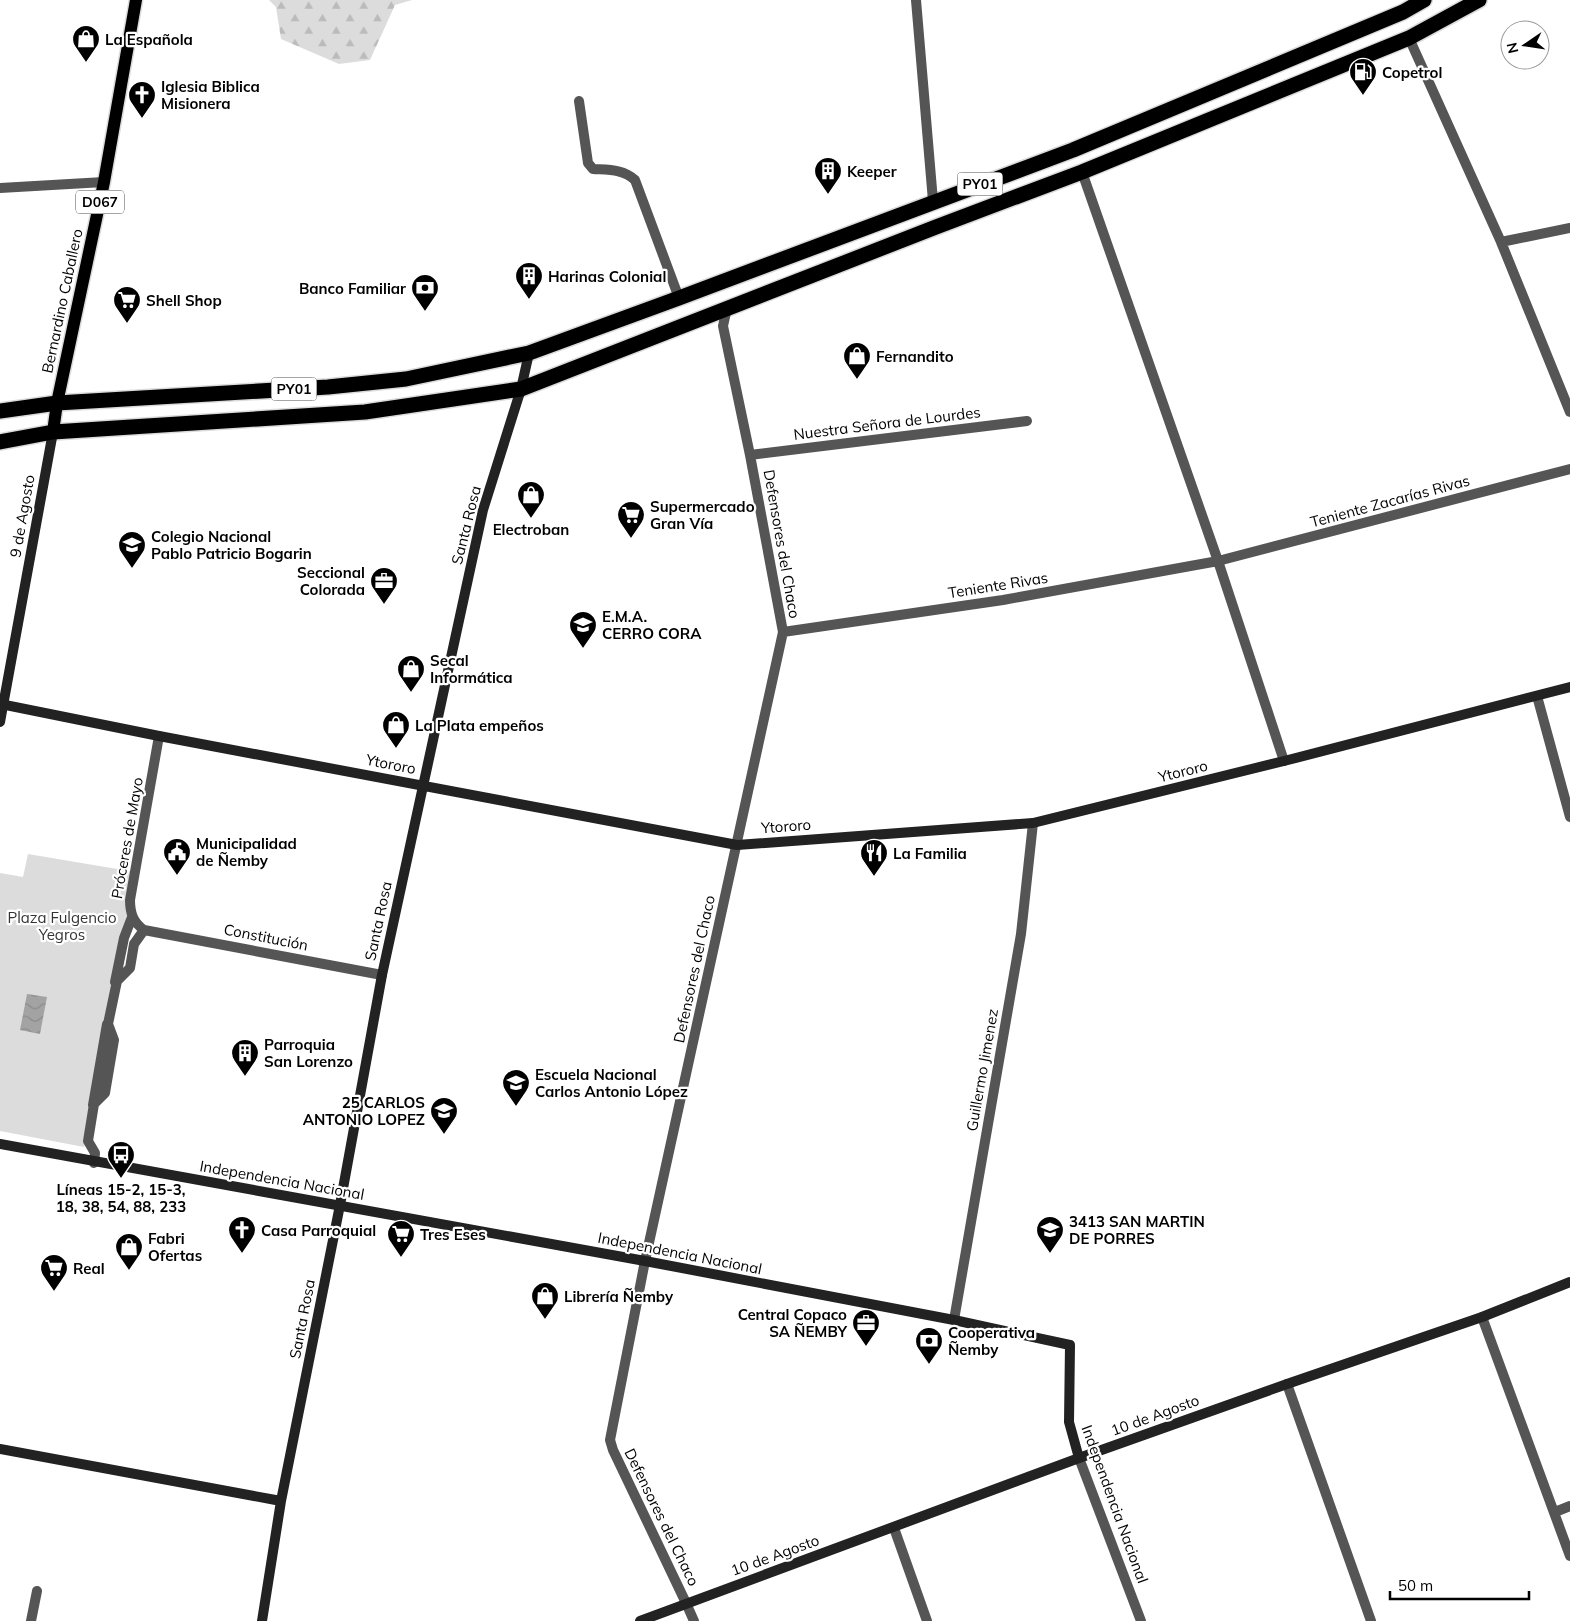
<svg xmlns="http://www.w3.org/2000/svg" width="1570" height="1621" viewBox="0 0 1570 1621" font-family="Mulish,sans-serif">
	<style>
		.forest { fill: url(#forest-firs) }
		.park { fill: #dcdcdc }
		.water { fill: url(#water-waves) }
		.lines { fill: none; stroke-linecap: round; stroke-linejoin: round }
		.primary-casing { stroke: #dbdbdb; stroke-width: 15 }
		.highway-casing { stroke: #dbdbdb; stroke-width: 18 }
		.street { stroke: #555; stroke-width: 10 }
		.secondary { stroke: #222; stroke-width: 10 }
		.primary { stroke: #000; stroke-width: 12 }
		.highway { stroke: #000; stroke-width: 15 }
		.labels { text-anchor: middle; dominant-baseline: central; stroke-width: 4.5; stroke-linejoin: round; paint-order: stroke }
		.shield { fill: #fff; stroke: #4c4c4c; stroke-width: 1 }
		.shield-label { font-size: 14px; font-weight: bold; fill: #000 }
		.poi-label { font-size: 15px; font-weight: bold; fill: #000; stroke: #fff; text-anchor: start }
		.street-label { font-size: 15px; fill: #000; stroke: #fff }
		.park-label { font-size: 15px; fill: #333; stroke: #fff }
	</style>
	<defs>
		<pattern id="forest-firs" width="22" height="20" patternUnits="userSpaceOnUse" patternTransform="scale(1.25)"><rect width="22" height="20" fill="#dcdcdc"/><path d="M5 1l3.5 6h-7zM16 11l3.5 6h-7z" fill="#bbb"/></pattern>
		<pattern id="water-waves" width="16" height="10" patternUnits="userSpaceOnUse" patternTransform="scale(1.25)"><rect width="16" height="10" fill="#a3a3a3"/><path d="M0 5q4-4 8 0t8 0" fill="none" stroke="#8b8b8b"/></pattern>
	</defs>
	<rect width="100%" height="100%" fill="#fff"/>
	<path class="forest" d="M269,0H412L395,5L370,60L339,64L281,39L276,7Z"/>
	<path class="park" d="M28,854L135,872L84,1147L0,1131V873L23,877Z"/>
	<path class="water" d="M27,994L47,997L40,1034L20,1030Z"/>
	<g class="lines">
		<defs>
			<path id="primary" d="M53,432L57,403L104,182L136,0"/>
			<path id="highway" d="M0,411L57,403L328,387L406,379L529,353L679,298L1073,150L1403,12L1424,0
				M0,442L53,432L365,412L521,389L936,227L1082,172L1409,38L1479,0"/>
		</defs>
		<use href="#primary" class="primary-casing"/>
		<use href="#highway" class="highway-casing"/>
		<path class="street" d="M916,0L933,201
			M1409,38L1501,242L1570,412
			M579,101L588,163L593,169C609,170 623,169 635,180L679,298
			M1082,172L1218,561L1284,761
			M0,188L104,182
			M1501,242L1570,228
			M750,455L1027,421
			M783,632L1003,600L1218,561L1570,469
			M1537,696L1570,817
			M159,736L130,900C130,913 133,922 144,930L382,975
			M115,982L124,938L132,917
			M93,1105L107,1024
			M94,1163L95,1153L88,1141L94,1104L105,1093L114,1040L108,1024L117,981L130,968L134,944L144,930
			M1482,1317L1570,1556
			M954,1320L1021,934L1033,823
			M1287,1384L1371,1621
			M1079,1458L1141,1621
			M1555,1512L1570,1506
			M894,1528L927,1621
			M31,1621L37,1591
			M694,1621L686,1603L613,1450L610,1440L645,1261L783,632L750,455L723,326L727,308"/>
		<path class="secondary" d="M0,704L159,736L737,845L1033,823L1284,761L1570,687
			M0,722L53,432
			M0,1144L645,1261L954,1320L1070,1345L1069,1422L1079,1458
			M0,1449L281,1501
			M262,1621L281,1501L340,1205L382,975L483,510L521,389L529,353
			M640,1621L1079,1458L1287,1384L1482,1317L1570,1282"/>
		<use href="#primary" class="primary"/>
		<use href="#highway" class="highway"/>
	</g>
	<defs>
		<symbol id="shop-pin" viewBox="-11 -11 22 30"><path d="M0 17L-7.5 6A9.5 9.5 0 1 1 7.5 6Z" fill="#000" stroke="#fff"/><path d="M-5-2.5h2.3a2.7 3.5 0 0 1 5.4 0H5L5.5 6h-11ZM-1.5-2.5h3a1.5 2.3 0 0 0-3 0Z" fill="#fff"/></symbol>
		<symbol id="fuel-pin" viewBox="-11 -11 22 30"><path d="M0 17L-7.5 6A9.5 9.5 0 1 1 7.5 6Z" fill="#000" stroke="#fff"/><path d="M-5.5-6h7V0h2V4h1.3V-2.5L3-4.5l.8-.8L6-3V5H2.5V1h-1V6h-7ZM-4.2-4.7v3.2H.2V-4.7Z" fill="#fff"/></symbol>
		<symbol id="church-pin" viewBox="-11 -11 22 30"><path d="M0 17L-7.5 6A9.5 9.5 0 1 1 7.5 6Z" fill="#000" stroke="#fff"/><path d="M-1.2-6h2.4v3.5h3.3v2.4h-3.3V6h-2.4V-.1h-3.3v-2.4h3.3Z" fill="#fff"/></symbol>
		<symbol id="building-pin" viewBox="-11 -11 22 30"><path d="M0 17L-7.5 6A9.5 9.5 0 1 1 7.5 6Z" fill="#000" stroke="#fff"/><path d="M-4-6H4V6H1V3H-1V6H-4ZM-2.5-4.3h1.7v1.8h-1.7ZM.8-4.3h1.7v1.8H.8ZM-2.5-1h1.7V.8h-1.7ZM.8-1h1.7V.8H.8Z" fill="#fff"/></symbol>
		<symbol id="bank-pin" viewBox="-11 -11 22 30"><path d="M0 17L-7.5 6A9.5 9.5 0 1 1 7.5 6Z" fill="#000" stroke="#fff"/><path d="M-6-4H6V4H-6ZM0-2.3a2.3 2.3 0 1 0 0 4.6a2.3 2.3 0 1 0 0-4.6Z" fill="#fff"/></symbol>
		<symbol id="supermarket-pin" viewBox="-11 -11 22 30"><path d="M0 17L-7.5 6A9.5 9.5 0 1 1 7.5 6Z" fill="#000" stroke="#fff"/><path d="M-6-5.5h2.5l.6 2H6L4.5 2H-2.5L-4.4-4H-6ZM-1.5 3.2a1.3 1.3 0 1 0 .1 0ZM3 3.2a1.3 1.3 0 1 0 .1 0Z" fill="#fff"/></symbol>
		<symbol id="school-pin" viewBox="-11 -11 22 30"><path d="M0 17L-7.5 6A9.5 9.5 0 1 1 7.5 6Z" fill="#000" stroke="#fff"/><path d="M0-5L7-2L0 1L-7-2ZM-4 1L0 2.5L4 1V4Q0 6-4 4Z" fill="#fff"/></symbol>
		<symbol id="office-pin" viewBox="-11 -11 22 30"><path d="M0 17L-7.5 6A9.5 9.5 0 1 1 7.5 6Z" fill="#000" stroke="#fff"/><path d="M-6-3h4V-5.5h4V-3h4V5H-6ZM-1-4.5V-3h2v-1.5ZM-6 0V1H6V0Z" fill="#fff"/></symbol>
		<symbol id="civic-pin" viewBox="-11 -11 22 30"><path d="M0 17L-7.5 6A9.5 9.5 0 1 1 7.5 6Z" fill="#000" stroke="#fff"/><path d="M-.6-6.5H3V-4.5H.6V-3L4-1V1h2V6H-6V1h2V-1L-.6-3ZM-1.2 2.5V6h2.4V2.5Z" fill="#fff"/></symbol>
		<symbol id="restaurant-pin" viewBox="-11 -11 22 30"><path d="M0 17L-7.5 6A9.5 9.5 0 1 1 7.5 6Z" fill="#000" stroke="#fff"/><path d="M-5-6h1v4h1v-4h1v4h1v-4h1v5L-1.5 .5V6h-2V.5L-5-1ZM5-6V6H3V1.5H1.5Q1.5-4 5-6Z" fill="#fff"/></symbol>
		<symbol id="bus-pin" viewBox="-11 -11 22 30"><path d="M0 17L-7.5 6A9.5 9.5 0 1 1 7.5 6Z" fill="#000" stroke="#fff"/><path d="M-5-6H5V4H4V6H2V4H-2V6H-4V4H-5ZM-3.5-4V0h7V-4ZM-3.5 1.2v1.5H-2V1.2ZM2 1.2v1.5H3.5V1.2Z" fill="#fff"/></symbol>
	</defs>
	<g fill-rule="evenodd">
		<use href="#shop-pin" x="70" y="23" width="32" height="43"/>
		<use href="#fuel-pin" x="1347" y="56" width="32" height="43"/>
		<use href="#church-pin" x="126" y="79" width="32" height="43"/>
		<use href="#building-pin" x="812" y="155" width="32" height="43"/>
		<use href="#building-pin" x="513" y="260" width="32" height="43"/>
		<use href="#bank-pin" x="409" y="272" width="32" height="43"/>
		<use href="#supermarket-pin" x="111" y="284" width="32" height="43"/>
		<use href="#shop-pin" x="841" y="340" width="32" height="43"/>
		<use href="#shop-pin" x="515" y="479" width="32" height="43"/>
		<use href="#supermarket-pin" x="615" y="499" width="32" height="43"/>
		<use href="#school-pin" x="116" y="529" width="32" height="43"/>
		<use href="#office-pin" x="368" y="565" width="32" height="43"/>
		<use href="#school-pin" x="567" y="609" width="32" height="43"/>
		<use href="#shop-pin" x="395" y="653" width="32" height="43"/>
		<use href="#shop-pin" x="380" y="709" width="32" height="43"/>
		<use href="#civic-pin" x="161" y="836" width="32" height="43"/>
		<use href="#restaurant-pin" x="858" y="837" width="32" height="43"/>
		<use href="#building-pin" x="229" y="1037" width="32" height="43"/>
		<use href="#school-pin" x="500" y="1067" width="32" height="43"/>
		<use href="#school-pin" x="428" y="1095" width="32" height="43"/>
		<use href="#bus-pin" x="105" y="1139" width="32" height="43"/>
		<use href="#church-pin" x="226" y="1214" width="32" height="43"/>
		<use href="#school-pin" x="1034" y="1214" width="32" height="43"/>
		<use href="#supermarket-pin" x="385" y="1218" width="32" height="43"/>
		<use href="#shop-pin" x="113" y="1231" width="32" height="43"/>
		<use href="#supermarket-pin" x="38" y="1252" width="32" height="43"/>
		<use href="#shop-pin" x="529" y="1280" width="32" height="43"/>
		<use href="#office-pin" x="850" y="1307" width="32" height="43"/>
		<use href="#bank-pin" x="913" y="1325" width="32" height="43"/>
	</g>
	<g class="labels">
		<g class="shield">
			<rect x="957.5" y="172.5" width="45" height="23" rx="4"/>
			<rect x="76" y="190.5" width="48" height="23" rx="4"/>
			<rect x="271.5" y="377.5" width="45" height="23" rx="4"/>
		</g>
		<g class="shield-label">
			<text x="980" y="184">PY01</text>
			<text x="100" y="202">D067</text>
			<text x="294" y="389">PY01</text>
		</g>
		<g class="poi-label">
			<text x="105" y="39">La Española</text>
			<text x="1382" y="72">Copetrol</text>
			<text x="161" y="86">Iglesia Biblica<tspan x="161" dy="17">Misionera</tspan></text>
			<text x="847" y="171">Keeper</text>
			<text x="548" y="276">Harinas Colonial</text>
			<text x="406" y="288" text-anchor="end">Banco Familiar</text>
			<text x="146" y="300">Shell Shop</text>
			<text x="876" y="356">Fernandito</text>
			<text x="650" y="506">Supermercado<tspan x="650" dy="17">Gran Vía</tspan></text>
			<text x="531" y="529" text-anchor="middle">Electroban</text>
			<text x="151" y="536">Colegio Nacional<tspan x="151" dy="17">Pablo Patricio Bogarin</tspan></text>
			<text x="365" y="572" text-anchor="end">Seccional<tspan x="365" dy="17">Colorada</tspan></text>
			<text x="602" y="616">E.M.A.<tspan x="602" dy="17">CERRO CORA</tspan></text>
			<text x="430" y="660">Secal<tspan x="430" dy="17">Informática</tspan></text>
			<text x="415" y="725">La Plata empeños</text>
			<text x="196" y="843">Municipalidad<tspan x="196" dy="17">de Ñemby</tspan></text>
			<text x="893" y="853">La Familia</text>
			<text x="264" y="1044">Parroquia<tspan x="264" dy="17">San Lorenzo</tspan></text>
			<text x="535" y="1074">Escuela Nacional<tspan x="535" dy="17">Carlos Antonio López</tspan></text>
			<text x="425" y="1102" text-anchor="end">25 CARLOS<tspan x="425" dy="17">ANTONIO LOPEZ</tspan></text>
			<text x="121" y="1189" text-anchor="middle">Líneas 15-2, 15-3,<tspan x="121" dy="17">18, 38, 54, 88, 233</tspan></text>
			<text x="1069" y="1221">3413 SAN MARTIN<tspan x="1069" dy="17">DE PORRES</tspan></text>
			<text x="261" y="1230">Casa Parroquial</text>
			<text x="420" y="1234">Tres Eses</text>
			<text x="148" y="1238">Fabri<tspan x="148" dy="17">Ofertas</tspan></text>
			<text x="73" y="1268">Real</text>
			<text x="564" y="1296">Librería Ñemby</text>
			<text x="847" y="1314" text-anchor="end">Central Copaco<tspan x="847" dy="17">SA ÑEMBY</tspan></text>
			<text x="948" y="1332">Cooperativa<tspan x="948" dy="17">Ñemby</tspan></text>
		</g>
		<g class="street-label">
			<text transform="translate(62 301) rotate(-78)">Bernardino Caballero</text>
			<text transform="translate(887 423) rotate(-7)">Nuestra Señora de Lourdes</text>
			<text transform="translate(1390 501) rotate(-15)">Teniente Zacarías Rivas</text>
			<text transform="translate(22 516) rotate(-80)">9 de Agosto</text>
			<text transform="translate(466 525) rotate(-76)">Santa Rosa</text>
			<text transform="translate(782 544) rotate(80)">Defensores del Chaco</text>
			<text transform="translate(998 585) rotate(-9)">Teniente Rivas</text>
			<text transform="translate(391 764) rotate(11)">Ytororo</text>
			<text transform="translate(1183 771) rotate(-14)">Ytororo</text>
			<text transform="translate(786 826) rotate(-4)">Ytororo</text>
			<text transform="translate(127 838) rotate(-80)">Próceres de Mayo</text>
			<text transform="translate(378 921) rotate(-78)">Santa Rosa</text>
			<text transform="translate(266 937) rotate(11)">Constitución</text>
			<text transform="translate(694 969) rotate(-78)">Defensores del Chaco</text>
			<text transform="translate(982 1070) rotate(-80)">Guillermo Jimenez</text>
			<text transform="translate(282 1180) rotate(10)">Independencia Nacional</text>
			<text transform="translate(680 1253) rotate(11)">Independencia Nacional</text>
			<text transform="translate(302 1319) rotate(-79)">Santa Rosa</text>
			<text transform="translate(1155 1415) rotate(-20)">10 de Agosto</text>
			<text transform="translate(1115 1504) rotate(70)">Independencia Nacional</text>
			<text transform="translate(662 1517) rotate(64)">Defensores del Chaco</text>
			<text transform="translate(775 1555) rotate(-20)">10 de Agosto</text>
		</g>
		<g class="park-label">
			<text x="62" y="917">Plaza Fulgencio<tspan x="62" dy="17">Yegros</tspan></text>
		</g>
	</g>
	<g transform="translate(1525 45) rotate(257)"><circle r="24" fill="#ffffff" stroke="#999999"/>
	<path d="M0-4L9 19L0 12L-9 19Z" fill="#000000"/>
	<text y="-8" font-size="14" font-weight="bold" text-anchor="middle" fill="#000000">N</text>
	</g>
	<path d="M1390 1591v8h139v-8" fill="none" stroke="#000000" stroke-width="2.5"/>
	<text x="1398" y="1591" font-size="15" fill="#000000" stroke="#ffffff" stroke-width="4" paint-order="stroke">50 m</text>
</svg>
